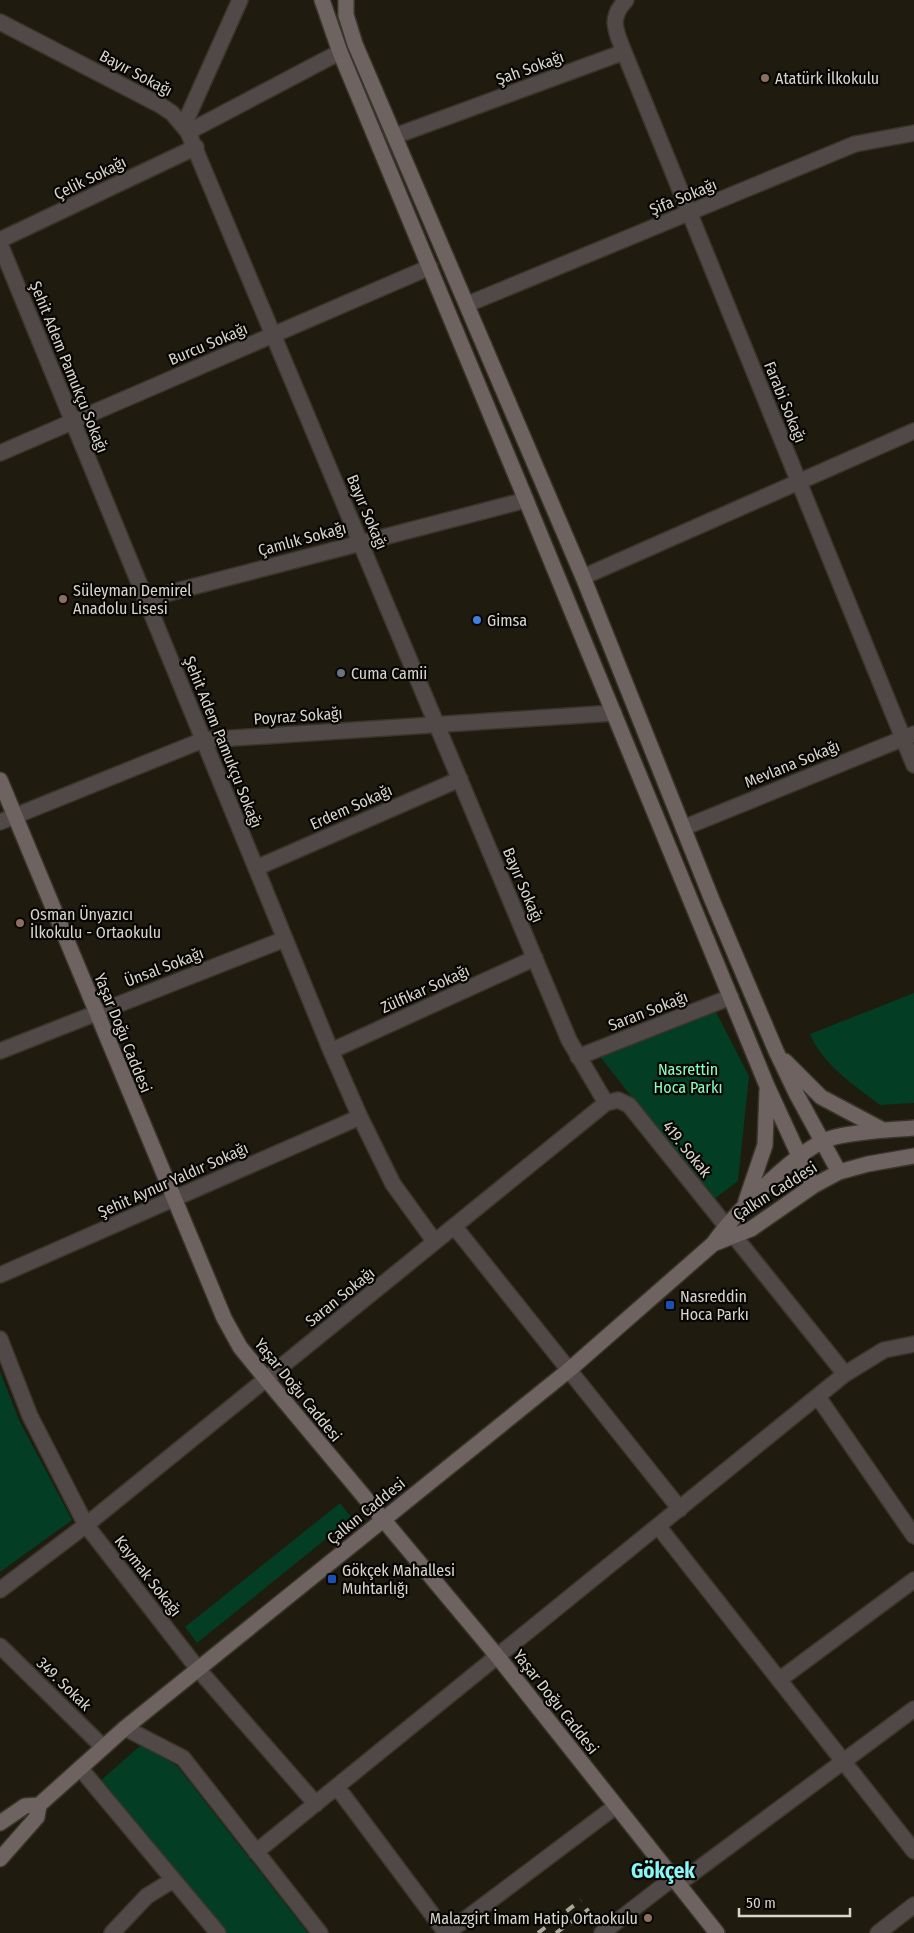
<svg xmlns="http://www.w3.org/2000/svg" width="914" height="1933" viewBox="0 0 914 1933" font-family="'Fira Sans Condensed',sans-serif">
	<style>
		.green { fill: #033d23 }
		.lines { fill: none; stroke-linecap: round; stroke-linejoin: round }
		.street-casing { stroke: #39352a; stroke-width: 18 }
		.secondary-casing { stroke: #39352a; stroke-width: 18 }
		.street { stroke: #514948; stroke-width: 15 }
		.secondary { stroke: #6f6362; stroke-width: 15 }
		.rail { stroke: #a8a59c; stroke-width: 4; stroke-dasharray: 9 9; stroke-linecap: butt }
		.education-dot { fill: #8d6e63; stroke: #070603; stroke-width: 2 }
		.shop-dot { fill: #3f7fe0; stroke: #070603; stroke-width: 2 }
		.worship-dot { fill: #6b7280; stroke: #070603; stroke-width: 2 }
		.transit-dot { fill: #1a4fb4; stroke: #070603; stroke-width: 2 }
		.labels { text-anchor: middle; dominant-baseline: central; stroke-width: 4.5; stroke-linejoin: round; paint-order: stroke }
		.street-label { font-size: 16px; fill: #d8d5cd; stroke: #070603 }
		.poi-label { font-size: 16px; fill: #d8d5cd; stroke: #070603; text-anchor: start }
		.park-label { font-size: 16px; fill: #8afebd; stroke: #070603 }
		.district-label { font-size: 21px; font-weight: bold; fill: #8bf6f8; stroke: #070603 }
	</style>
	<rect width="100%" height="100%" fill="#1f1b0f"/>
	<path class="green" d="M914,993V1103L880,1105C854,1085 823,1065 810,1034Z
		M714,1008L749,1076L738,1181L713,1200L598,1054Z
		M0,1371L19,1420L72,1520L0,1572Z
		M340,1503L352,1518L197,1643L185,1627Z
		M141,1745L177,1766L308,1933H226L99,1782Z"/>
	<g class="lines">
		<defs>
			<path id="street" d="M0,22L160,105L172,113L188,132L569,1040L606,1103
				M624,52L914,765
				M184,125L240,0
				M188,132L340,52
				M395,136L624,52C616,31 608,19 626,0
				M0,240L196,147
				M0,244L331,1051L360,1117L393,1184L435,1242
				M468,304L855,144L914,133
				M0,453L430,267
				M583,577L914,431
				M146,599L526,500
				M0,822L203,740L614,713
				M683,828L914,734
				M256,868L460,779
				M0,1051L285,939
				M331,1051L535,958
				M578,1057L731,997
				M454,1226L680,1509
				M0,1275L360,1117
				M0,1339L30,1416L86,1525L198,1669L316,1804
				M818,1397L914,1536
				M658,1526L914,1851
				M0,1590L86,1525L606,1103L618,1100L629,1105L845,1374
				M0,1646L103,1747
				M779,1680L914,1580
				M125,1728L183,1758L320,1933
				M80,1768L218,1933
				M337,1787L446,1933
				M256,1852L845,1374L884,1350L914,1344
				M678,1884L914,1709
				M112,1933L147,1896L173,1880
				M447,1933L616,1806
				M602,1933L673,1878
				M878,1933L914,1905"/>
			<path id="secondary" d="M322,0L340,52L526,500L767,1086L813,1186
				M346,0V15L355,44L583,577L712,900L776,1051L797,1095L839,1172
				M0,780L224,1318L240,1347L266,1379L498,1657L717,1933
				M785,1061L821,1097L883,1130
				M746,1201L765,1145L767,1090
				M713,1244L751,1229L813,1186L839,1172L868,1164L914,1156
				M0,1823L25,1806L39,1805L125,1728L569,1370L713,1244C734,1214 800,1145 835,1137C860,1131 888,1130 914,1128
				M0,1859L37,1817L39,1805"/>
		</defs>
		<use href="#street" class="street-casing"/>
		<use href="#secondary" class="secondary-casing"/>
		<use href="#street" class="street"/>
		<use href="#secondary" class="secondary"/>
		<path class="rail" d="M538,1933L581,1900
			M556,1933L589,1909"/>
	</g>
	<g class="education-dot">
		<circle cx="765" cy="78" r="5"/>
		<circle cx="63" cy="599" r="5"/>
		<circle cx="20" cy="923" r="5"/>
		<circle cx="648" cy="1918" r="5"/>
	</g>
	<circle class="shop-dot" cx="477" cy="620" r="5"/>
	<circle class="worship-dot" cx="341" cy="673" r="5"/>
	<g class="transit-dot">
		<rect x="665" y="1300" width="10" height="10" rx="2.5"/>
		<rect x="327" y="1574" width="10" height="10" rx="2.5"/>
	</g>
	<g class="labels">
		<g class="street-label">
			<text transform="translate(530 68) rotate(-20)">Şah Sokağı</text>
			<text transform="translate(136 73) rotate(28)">Bayır Sokağı</text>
			<text transform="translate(90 178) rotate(-26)">Çelik Sokağı</text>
			<text transform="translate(683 197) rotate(-22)">Şifa Sokağı</text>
			<text transform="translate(208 344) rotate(-23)">Burcu Sokağı</text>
			<text transform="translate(69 367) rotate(68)">Şehit Adem Pamukçu Sokağı</text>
			<text transform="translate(785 402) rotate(68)">Farabi Sokağı</text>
			<text transform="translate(367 512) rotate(67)">Bayır Sokağı</text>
			<text transform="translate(302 539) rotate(-15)">Çamlık Sokağı</text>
			<text transform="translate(298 716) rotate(-4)">Poyraz Sokağı</text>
			<text transform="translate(223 742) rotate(68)">Şehit Adem Pamukçu Sokağı</text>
			<text transform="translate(792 764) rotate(-22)">Mevlana Sokağı</text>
			<text transform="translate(351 807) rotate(-24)">Erdem Sokağı</text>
			<text transform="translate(523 885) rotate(67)">Bayır Sokağı</text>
			<text transform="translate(164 967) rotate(-21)">Ünsal Sokağı</text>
			<text transform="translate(425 989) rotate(-24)">Zülfikar Sokağı</text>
			<text transform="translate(648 1011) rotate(-21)">Saran Sokağı</text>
			<text transform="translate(123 1033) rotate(68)">Yaşar Doğu Caddesi</text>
			<text transform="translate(687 1149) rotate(51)">419. Sokak</text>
			<text transform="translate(173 1180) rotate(-24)">Şehit Aynur Yaldır Sokağı</text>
			<text transform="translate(775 1191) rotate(-32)">Çalkın Caddesi</text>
			<text transform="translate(340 1297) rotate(-39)">Saran Sokağı</text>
			<text transform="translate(298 1390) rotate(51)">Yaşar Doğu Caddesi</text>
			<text transform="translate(366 1511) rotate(-39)">Çalkın Caddesi</text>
			<text transform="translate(148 1576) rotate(52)">Kaymak Sokağı</text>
			<text transform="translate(64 1684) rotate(44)">349. Sokak</text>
			<text transform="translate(556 1702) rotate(52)">Yaşar Doğu Caddesi</text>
		</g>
		<g class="poi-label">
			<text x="775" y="78">Atatürk İlkokulu</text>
			<text x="73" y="590">Süleyman Demirel<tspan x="73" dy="18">Anadolu Lisesi</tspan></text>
			<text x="487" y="620">Gimsa</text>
			<text x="351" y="673">Cuma Camii</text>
			<text x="30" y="914">Osman Ünyazıcı<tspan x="30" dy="18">İlkokulu - Ortaokulu</tspan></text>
			<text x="680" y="1296">Nasreddin<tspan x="680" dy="18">Hoca Parkı</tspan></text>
			<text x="342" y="1570">Gökçek Mahallesi<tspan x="342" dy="18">Muhtarlığı</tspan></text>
			<text x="638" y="1918" text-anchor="end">Malazgirt İmam Hatip Ortaokulu</text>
		</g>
		<g class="park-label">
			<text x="688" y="1069">Nasrettin<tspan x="688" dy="18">Hoca Parkı</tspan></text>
		</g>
		<g class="district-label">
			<text x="663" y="1871">Gökçek</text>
		</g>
	</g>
	<path d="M739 1908v8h111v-8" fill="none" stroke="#d8d5cd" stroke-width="2.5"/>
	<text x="746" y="1908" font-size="15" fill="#d8d5cd" stroke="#070603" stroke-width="4" paint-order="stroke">50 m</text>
</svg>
